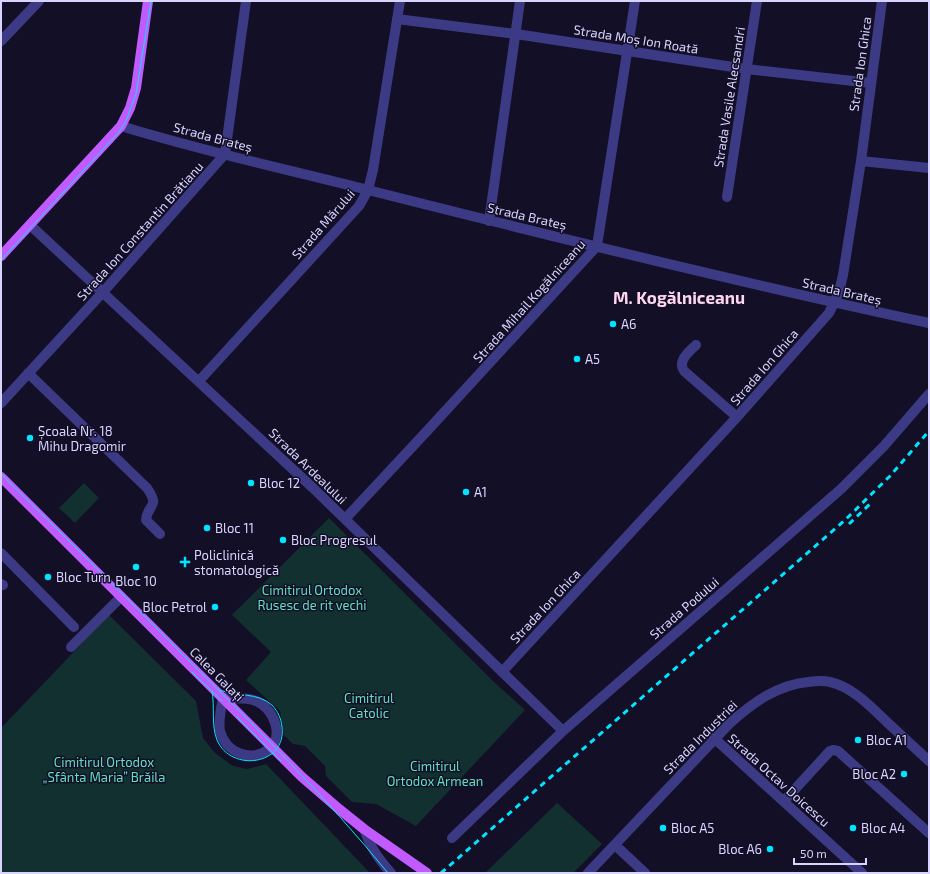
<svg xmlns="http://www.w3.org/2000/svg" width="930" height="874" viewBox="0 0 930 874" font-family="'Exo 2',sans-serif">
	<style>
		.green { fill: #12302f }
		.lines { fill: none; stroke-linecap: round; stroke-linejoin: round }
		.minor { stroke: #3d3a85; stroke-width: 10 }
		.major { stroke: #c25bff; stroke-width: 10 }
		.tram { stroke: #00e5ff; stroke-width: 1 }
		.rail { stroke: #00e5ff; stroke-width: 3; stroke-dasharray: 6 5; stroke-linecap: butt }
		.poi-dot { fill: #00e5ff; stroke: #130f26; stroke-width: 1.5 }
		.labels { text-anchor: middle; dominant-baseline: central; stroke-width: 3; stroke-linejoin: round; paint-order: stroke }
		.street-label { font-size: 13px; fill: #d9d4ff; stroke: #130f26 }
		.poi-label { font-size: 13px; fill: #d9d4ff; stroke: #130f26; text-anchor: start }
		.park-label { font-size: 13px; fill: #5fe0c0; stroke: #130f26 }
		.district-label { font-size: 17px; font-weight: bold; fill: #ffd6f0; stroke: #130f26 }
	</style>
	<rect width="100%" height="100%" fill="#130f26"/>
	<path class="green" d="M84,483L99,498L75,523L59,508Z
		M329,518L493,681L525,710L416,826L376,804L352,802L326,776L325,766L305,746L293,744L284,735L280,711L246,680L271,652L232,615Z
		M109,615L196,701L203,738L215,753L233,766L247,769L266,764L370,873H1V728Z
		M557,803L602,844L573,873H485Z"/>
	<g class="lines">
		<path class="minor" d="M397,19L516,34L746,69L871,83
			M1,41L39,1
			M121,126C202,151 285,169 368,190C554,237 741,283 929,323
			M861,161L929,168
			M727,197L757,1
			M489,221L520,1
			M30,225L313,488L563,731
			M696,345C689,352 677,361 684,371L737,417
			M28,373L147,488C161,508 147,504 146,520L160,534
			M199,381L359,206L368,190L373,170L400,1
			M1,403L103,292L225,154L246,1
			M345,519L427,431L597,246L635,1
			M1,553L74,627
			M1,584L3,585
			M71,647L121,597
			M502,672L737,417L829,313L839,292L843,275L861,161L882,1
			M223,698C234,699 246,697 256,701C273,707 285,736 269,749C251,763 226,753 220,731C218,721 221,708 223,698Z
			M714,738L862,873
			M784,801L830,751L833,750L838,751L929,833
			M364,829C371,848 377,857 391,873
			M452,838L563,731L841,489L884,446L929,394
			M615,845L645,873
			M588,873L729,724C752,703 777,685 808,682C815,681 823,680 830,682C853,687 872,708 889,724C902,736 916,749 929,761"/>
		<path class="major" d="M1,256L121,126L130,108L136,88L148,1
			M1,477L302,777L339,809L364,829L427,873"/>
		<path class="tram" d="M1,260L119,132L126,121L136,94L151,1
			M1,474C62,534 123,594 183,655C254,725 325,796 388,873
			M192,672L222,701
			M212,691C215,707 211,725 217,740C231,773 287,765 282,727C281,718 278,712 272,705C257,692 237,697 220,690
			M237,717L281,761"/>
		<path class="rail" d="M849,524L870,504
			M441,873L844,521L890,476L929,431"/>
	</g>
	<g class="poi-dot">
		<circle cx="613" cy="324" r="4"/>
		<circle cx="577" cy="359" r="4"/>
		<circle cx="30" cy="438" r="4"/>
		<circle cx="251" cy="483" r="4"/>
		<circle cx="466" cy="492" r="4"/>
		<circle cx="207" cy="528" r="4"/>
		<circle cx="283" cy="540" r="4"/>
		<path d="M183 556h4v4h4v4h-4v4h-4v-4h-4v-4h4z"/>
		<circle cx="136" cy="567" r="4"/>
		<circle cx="48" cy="577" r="4"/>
		<circle cx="215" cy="607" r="4"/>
		<circle cx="858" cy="740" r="4"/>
		<circle cx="904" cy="774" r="4"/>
		<circle cx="663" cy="828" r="4"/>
		<circle cx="853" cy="828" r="4"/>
		<circle cx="770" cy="849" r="4"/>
	</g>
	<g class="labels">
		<g class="street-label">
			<text transform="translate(636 39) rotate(9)">Strada Moș Ion Roată</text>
			<text transform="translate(860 64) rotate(-82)">Strada Ion Ghica</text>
			<text transform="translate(729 97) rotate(-81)">Strada Vasile Alecsandri</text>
			<text transform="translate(213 137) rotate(15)">Strada Brateș</text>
			<text transform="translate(527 216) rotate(13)">Strada Brateș</text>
			<text transform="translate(323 224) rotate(-49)">Strada Mărului</text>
			<text transform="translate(140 231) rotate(-48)">Strada Ion Constantin Brătianu</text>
			<text transform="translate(842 291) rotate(13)">Strada Brateș</text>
			<text transform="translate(529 301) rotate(-48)">Strada Mihail Kogălniceanu</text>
			<text transform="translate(764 367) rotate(-49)">Strada Ion Ghica</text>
			<text transform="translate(308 466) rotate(44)">Strada Ardealului</text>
			<text transform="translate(545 606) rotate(-47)">Strada Ion Ghica</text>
			<text transform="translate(684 608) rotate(-41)">Strada Podului</text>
			<text transform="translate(217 674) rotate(45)">Calea Galați</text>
			<text transform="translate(700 737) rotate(-45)">Strada Industriei</text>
			<text transform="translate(779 780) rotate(42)">Strada Octav Doicescu</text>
		</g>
		<g class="poi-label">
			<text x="621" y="324">A6</text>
			<text x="585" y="359">A5</text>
			<text x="38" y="431">Școala Nr. 18<tspan x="38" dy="15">Mihu Dragomir</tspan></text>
			<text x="259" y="483">Bloc 12</text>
			<text x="474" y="492">A1</text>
			<text x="215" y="528">Bloc 11</text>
			<text x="291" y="540">Bloc Progresul</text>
			<text x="194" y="555">Policlinică<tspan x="194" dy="15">stomatologică</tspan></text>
			<text x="56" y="577">Bloc Turn</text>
			<text x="136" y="581" text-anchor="middle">Bloc 10</text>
			<text x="207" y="607" text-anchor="end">Bloc Petrol</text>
			<text x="866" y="740">Bloc A1</text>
			<text x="896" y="774" text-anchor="end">Bloc A2</text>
			<text x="671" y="828">Bloc A5</text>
			<text x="861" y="828">Bloc A4</text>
			<text x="762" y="849" text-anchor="end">Bloc A6</text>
		</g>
		<g class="park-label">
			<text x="312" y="590">Cimitirul Ortodox<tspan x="312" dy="15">Rusesc de rit vechi</tspan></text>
			<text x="369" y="698">Cimitirul<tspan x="369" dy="15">Catolic</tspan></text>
			<text x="104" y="762">Cimitirul Ortodox<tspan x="104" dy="15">„Sfânta Maria” Brăila</tspan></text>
			<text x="435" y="766">Cimitirul<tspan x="435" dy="15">Ortodox Armean</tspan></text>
		</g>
		<g class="district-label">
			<text x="679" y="297">M. Kogălniceanu</text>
		</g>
	</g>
	<rect width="930" height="874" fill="none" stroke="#d9d4ff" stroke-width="4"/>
	<path d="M794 858v6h72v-6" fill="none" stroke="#d9d4ff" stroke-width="2"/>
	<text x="800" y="858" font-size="12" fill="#d9d4ff" stroke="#130f26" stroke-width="3" paint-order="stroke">50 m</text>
</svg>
